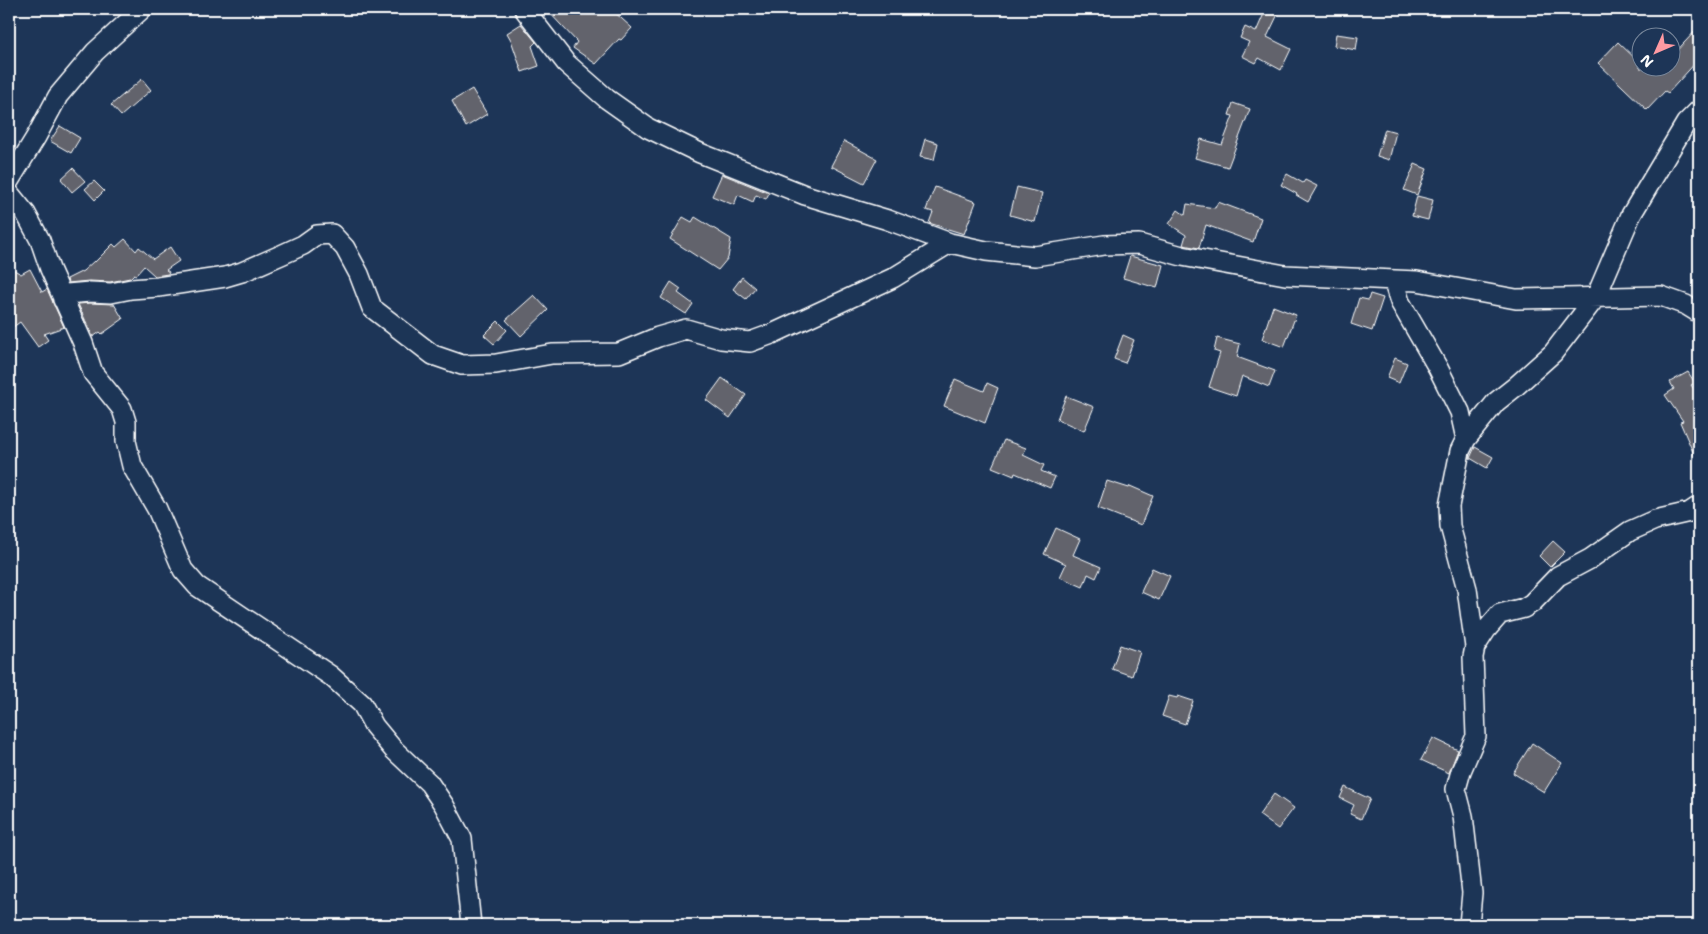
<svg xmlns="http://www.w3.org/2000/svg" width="1708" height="934" viewBox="0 0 1708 934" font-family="'Shantell Sans',sans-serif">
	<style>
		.building { fill: #62646c; stroke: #fff }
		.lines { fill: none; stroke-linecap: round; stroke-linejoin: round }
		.minor-casing { stroke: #fff; stroke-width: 22 }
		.minor { stroke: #1d3557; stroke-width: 19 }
	</style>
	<rect width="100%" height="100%" fill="#1d3557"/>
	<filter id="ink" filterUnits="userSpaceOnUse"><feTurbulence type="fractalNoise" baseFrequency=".02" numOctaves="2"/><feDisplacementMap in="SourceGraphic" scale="10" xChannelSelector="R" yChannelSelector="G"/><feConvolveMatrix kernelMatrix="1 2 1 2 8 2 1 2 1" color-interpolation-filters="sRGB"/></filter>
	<g filter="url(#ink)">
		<path class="building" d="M546,9H611L632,28L621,40L619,39L596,64L573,48L577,42Z
			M1266,9H1272L1279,12L1267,37L1291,49L1281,70L1259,58L1256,63L1242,56L1249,42L1240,38L1245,27L1256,32Z
			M521,24L536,42L532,46L539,66L522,72L511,40L507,33Z
			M1699,27V59L1668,93L1665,91L1647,110L1598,63L1618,42L1640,63V68H1670V58Z
			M1336,34L1358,37L1356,50L1334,46Z
			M142,79L151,90L121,116L111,105Z
			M472,89L487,114L466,127L452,101Z
			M1233,103L1250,109L1228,167L1195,158L1201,139L1222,145L1233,116L1229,115Z
			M60,126L80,138L71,153L50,141Z
			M1385,129L1396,132L1389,160L1377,156Z
			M925,139L938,143L934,160L920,157Z
			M844,141L877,159L864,183L831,166Z
			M1415,164L1427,169L1417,195L1404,190Z
			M73,168L85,181L72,192L61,179Z
			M722,174L769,193L766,199L756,195L753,202L738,195L734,205L712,196Z
			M1287,174L1303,183L1305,180L1317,186L1308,202L1296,195L1297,194L1281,185Z
			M94,181L104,191L95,200L85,189Z
			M935,187L976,202L964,234L929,223L933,212L926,210Z
			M1017,187L1042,193L1035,222L1010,215Z
			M1417,196L1433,200L1428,220L1412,216Z
			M1218,202L1261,218L1253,242L1206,225L1199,248L1183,245L1186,235L1169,224L1178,210L1185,215L1187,204L1215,208Z
			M683,217L692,222L695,217L731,239L728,258L718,270L670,239Z
			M125,239L136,251L139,247L153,259L170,247L179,261L166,270L169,272L168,274L155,276L144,266L136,275L134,274L130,278L110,282L89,281L68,283L67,279L83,271L94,261L95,262L113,244L116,247Z
			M1130,256L1163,265L1157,288L1123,278Z
			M9,267L21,274L30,269L42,292L47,289L64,327L44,334L48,340L38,347L20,322L9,330Z
			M742,277L755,288L746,299L733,289Z
			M671,282L681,289L678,293L693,304L686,314L661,298Z
			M1370,294L1383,298L1372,331L1351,324L1359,298L1368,300Z
			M534,295L548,310L521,336L506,320Z
			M90,303L114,304L123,319L102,334L100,332L93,337L78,304Z
			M1273,306L1296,315L1284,347L1262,339Z
			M498,321L507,330L494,344L484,335Z
			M1123,335L1134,340L1125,363L1114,359Z
			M1217,338L1240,344L1237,357L1275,371L1269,387L1242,376L1236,396L1209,387L1220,353L1214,351Z
			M1395,358L1407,363L1399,383L1387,378Z
			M1688,372L1695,383L1691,385L1699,396V466L1680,422L1683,421L1665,395L1674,389L1670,382Z
			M722,378L746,395L730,418L706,400Z
			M955,379L984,391L987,383L998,388L985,423L944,406Z
			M1066,396L1094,407L1084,431L1057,419Z
			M1004,440L1026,448L1023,455L1044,465L1041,471L1055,477L1050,488L1015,473L1014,476L992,467Z
			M1475,447L1493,457L1487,468L1470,458Z
			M1107,481L1129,488L1130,486L1153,496L1141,525L1098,508Z
			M1056,528L1080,539L1073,555L1101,567L1096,578L1088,574L1083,587L1060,577L1066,564L1044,554Z
			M1553,541L1565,552L1550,567L1539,556Z
			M1152,568L1170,576L1159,600L1141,592Z
			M1120,645L1140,652L1132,676L1112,669Z
			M1169,696L1177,698L1178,696L1193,701L1185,724L1162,716Z
			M1433,738L1458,750L1449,773L1421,760Z
			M1532,743L1562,763L1544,792L1513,773Z
			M1345,787L1370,799L1361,819L1350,814L1354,805L1340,798Z
			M1274,794L1294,808L1278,829L1259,815Z"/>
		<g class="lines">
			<defs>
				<path id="minor" d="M524,9L566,63L607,99L648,128L700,153L805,195L888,220L950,243L986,251L1035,256L1104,245L1139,244L1182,256L1285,275L1417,281L1516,299L1661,296L1686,305L1699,313
					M9,181L36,137L58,96L95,52L142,9
					M9,193L26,214L40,240L50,269L83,343L93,373L122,409L126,422V441L132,466L157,509L183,570L197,586L331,676L362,704L374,726L393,749L429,783L444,805L462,839L471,925
					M1393,280L1400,302L1438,368L1460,412L1466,439
					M63,300L67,294L90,292L111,293L131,289L158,287L225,277L242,272L281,255L303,245L317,235L332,234L345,248L359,274L372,308L433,355L462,365L496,364L552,354L619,353L658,337L686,329L721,339L750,342L772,334L893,278L950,243
					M1475,647L1486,630L1500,614L1524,608L1532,603L1558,576L1590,559L1630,531L1655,520L1690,512L1699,506
					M1469,925L1472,893L1463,816L1456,789L1461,771L1476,736L1473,657L1475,647L1467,589L1450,526L1449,506L1460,451L1466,439L1496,402L1515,387L1553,353L1596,297L1631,215L1686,123L1699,110"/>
			</defs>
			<use href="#minor" class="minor-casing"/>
			<use href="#minor" class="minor"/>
		</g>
	</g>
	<rect width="1708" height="934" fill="none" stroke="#1d3557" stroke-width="30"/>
	<rect x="15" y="15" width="1678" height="904" fill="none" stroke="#fff" stroke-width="2" filter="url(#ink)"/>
	<g transform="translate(1656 52) rotate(225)"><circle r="24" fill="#1d3557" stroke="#77869a"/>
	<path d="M0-4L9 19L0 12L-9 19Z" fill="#ff9aa2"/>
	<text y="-8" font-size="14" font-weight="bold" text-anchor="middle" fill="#ffffff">N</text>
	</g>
</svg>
